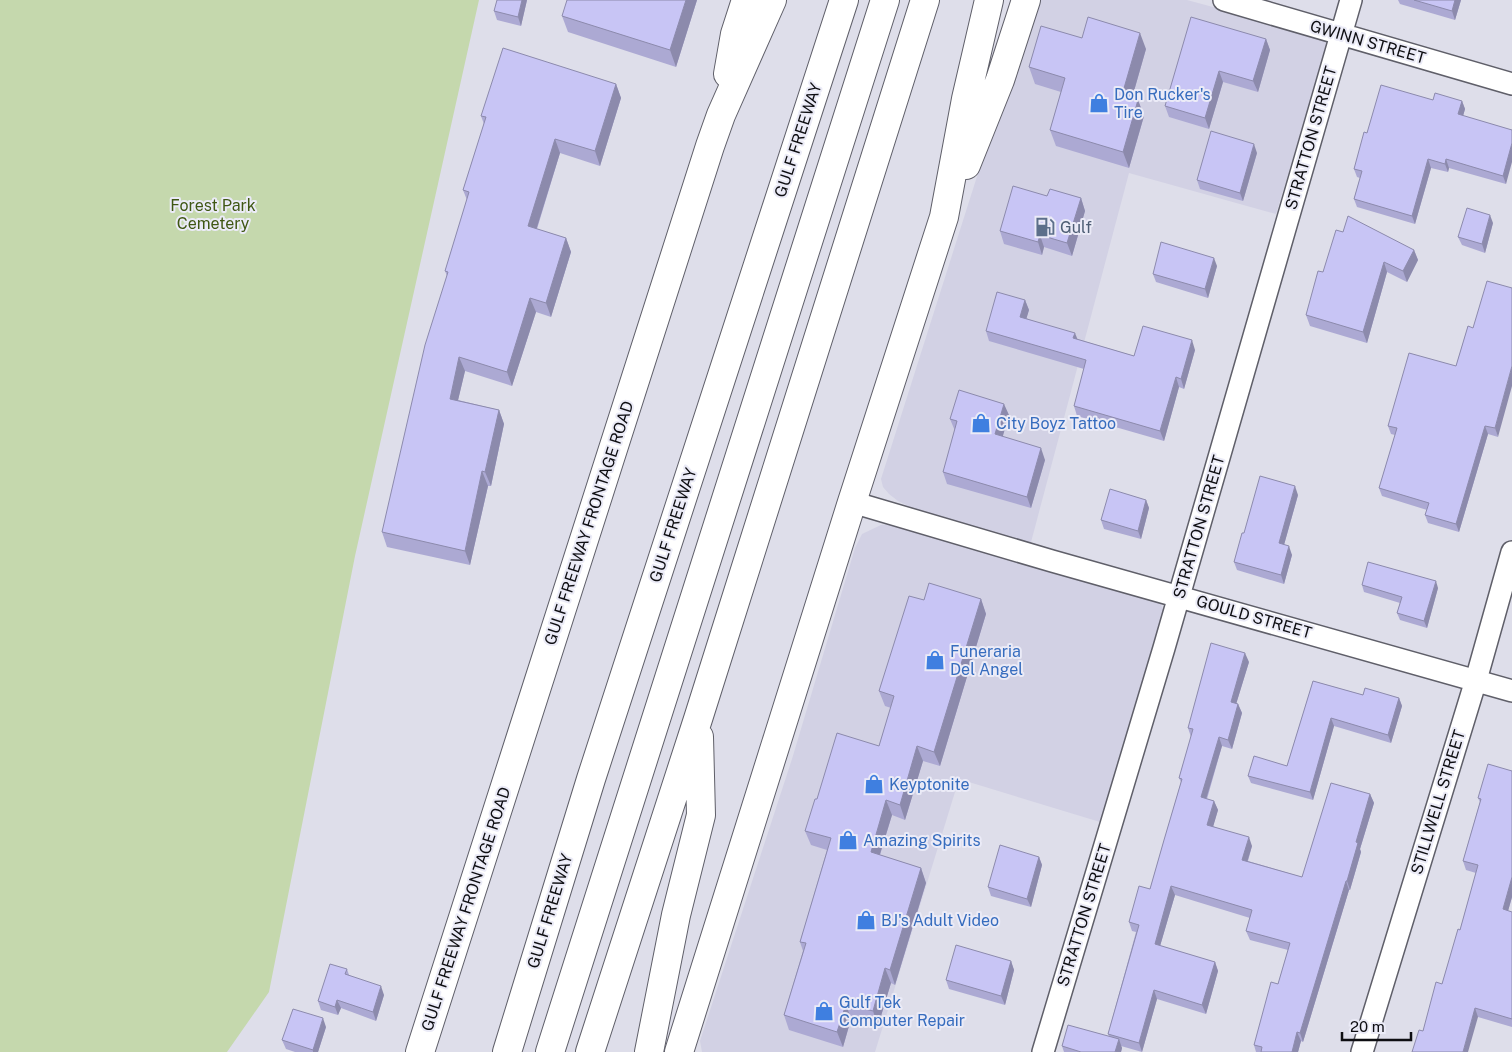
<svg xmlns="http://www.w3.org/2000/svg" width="1512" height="1052" viewBox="0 0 1512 1052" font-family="'Public Sans',sans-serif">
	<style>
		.built { fill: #d2d1e4 }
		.green { fill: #c5d8ad }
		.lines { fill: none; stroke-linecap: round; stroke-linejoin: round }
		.minor-casing { stroke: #5f5f69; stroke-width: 24 }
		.secondary-casing { stroke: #5f5f69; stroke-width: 30 }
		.motorway-casing { stroke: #5f5f69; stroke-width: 30 }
		.minor { stroke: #fff; stroke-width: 21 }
		.secondary { stroke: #fff; stroke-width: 28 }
		.motorway { stroke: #fff; stroke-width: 28 }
		.wall { fill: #aca9d3 }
		.shaded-wall { fill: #8c8aac }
		.building { fill: #c8c5f5; stroke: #8c8aac }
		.labels { text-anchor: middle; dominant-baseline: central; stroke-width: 4; stroke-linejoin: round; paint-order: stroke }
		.street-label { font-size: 16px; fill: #0e0e12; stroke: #ebebf7 }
		.shop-label { font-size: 16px; fill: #366cbe; stroke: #ebebf7; text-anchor: start }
		.park-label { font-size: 16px; fill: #3f5713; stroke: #ebebf7 }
		.service-label { font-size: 16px; fill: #4e5e75; stroke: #ebebf7; text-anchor: start }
	</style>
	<rect width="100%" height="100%" fill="#dedeea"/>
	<path class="built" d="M1033,0H1187L1316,35L1322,38L1326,43V49L1276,214L1129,173L1030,546L923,513L898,501L889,494L883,487L881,479Z
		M893,524L1155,598L1160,603L1163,609V615L1100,822L959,779L875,1052H702L700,1041L792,759L855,548L862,534L881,525Z"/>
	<path class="green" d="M0,0H479L355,556L269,992L227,1052H0Z"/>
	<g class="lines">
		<defs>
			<path id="minor" d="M1224,0L1512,84
				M852,502L1052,561L1512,691
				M1043,1052L1164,648L1351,0
				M1362,1052L1476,680L1512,552"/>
			<path id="secondary" d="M728,74L735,34L746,0
				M966,165L1000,80L1026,0
				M420,1052L710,146L721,115L772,0
				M679,1052L852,502L944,217L966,99L989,0"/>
			<path id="motorway" d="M507,1052L591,779L844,0
				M550,1052L885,0
				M590,1052L698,719L925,0
				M649,1052L676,915L701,815L699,737"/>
		</defs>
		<use href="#minor" class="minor-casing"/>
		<use href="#secondary" class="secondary-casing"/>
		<use href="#motorway" class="motorway-casing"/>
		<use href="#minor" class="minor"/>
		<use href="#secondary" class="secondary"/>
		<use href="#motorway" class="motorway"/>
	</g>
	<path class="wall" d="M527,0L521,26L497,20L494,11Z
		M697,0L676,67L568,32L562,16Z
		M1398,0H1461L1455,20L1400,4Z
		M1082,38L1146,49L1132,98L1138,100L1144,116L1129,168L1056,146L1050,130L1061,92L1035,84L1029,67Z
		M1266,39L1270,50L1258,92L1223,82L1209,129L1169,117L1165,106Z
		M616,84L621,98L600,166L560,153L537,229L566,238L571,252L551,317L536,312L512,386L465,371L458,400L499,410L504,424L491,486H488L470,565L387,547L382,532L447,276L445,271L467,200L463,190L484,124L481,116Z
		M1433,100L1462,101L1465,109L1463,116L1512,130L1506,184L1449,168L1448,172L1431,168L1415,224L1357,207L1354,199L1360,178L1357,177L1354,169L1367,133Z
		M1257,153L1243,201L1200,189L1197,180Z
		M1047,196L1081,198L1085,211L1072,256L1044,247L1042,255L1004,244L1000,231Z
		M1493,223L1485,253L1462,245L1458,237Z
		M1414,250L1418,260L1407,282L1387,272L1367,343L1310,326L1306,315L1323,272Z
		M1217,266L1208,298L1156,282L1153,274Z
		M1025,300L1029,310L1026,318L1077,339L1134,356L1195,350L1184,389L1179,387L1164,441L1077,416L1074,406L1084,369L989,341L986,331Z
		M1468,326L1498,437L1488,434L1459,532L1428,523L1425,515L1427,510L1382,496L1379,488L1395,435L1391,434L1388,426L1456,366Z
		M1009,415L1002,437L1045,460L1031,508L947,484L943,472L955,431L950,419Z
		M1298,495L1284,545L1292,555L1284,584L1237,570L1234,562L1244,533Z
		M1146,500L1149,508L1141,539L1104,529L1101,520Z
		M1362,585L1438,588L1427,628L1400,620L1397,613L1400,603L1364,592Z
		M981,599L986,614L940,766L923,761L905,820L892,815L880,855L921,868L926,883L895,985L891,983L878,1026L851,1019L843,1047L789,1030L784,1015L803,951L800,942L827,850L811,845L805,831L817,799L879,746L891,708L885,706L879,691L924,600Z
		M1249,662L1236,704H1238L1242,713L1232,749L1222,746L1207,799L1214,801L1218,810L1213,826L1252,846L1248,861L1302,877L1370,794L1374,803L1360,849L1361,852L1350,890H1349L1303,1042L1301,1041L1298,1052H1256L1254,1045L1278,984L1288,950L1250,940L1246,931L1250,918L1175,895L1160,946L1215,962L1218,971L1206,1014L1157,999L1142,1052L1121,1046L1122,1048L1121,1052H1064L1062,1046L1109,1036L1108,1034L1136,932L1132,931L1129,922L1150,889L1181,782L1179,778L1191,737L1188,728Z
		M1313,681L1363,695L1399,698L1402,706L1391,743L1334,726L1313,800L1251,783L1248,776L1287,766Z
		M1512,771V897L1508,911L1512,912V1027L1478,1017L1423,1031L1442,984L1460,930L1476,873L1466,870L1463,861L1480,802L1478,798Z
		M1039,857L1042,865L1031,907L991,896L988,887Z
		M1011,961L1014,970L1005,1005L949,989L946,980Z
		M347,969L349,975L384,995L376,1021L341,1008L338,1015L321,1010L318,1001Z
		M326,1027L318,1052H295L286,1049L282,1040Z"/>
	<path class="shaded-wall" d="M522,0H527L521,26L518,17Z
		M686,0H697L676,67L670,50Z
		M1455,0H1461L1455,20L1452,11Z
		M1140,33L1146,49L1128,112L1122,95Z
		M1266,39L1270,50L1258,92L1253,81Z
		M1219,71L1223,82L1209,129L1205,118Z
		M616,84L621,98L600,166L595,151Z
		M1138,100L1144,116L1129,168L1123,152Z
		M1462,101L1465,109L1461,123L1458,114Z
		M555,139L560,153L533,240L528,226Z
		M1512,143V162L1506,184L1503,176Z
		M1254,144L1257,153L1243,201L1240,193Z
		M1428,159L1431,168L1415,224L1412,216Z
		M1446,159L1449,168L1448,172L1445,164Z
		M1081,198L1085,211L1072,256L1067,243Z
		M1490,215L1493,223L1485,253L1482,244Z
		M1040,235L1044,247L1042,255L1038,242Z
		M566,238L571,252L551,317L546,303Z
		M1414,250L1418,260L1407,282L1403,271Z
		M1214,258L1217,266L1208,298L1205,289Z
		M1384,262L1387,272L1367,343L1363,332Z
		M530,298L536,312L512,386L507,372Z
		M1025,300L1029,310L1024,327L1020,317Z
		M1075,333L1079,343L1073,338Z
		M1192,340L1195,350L1184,389L1181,379Z
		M459,357L465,371L455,413L450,399Z
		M1512,366V386L1498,437L1495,428Z
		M1176,377L1179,387L1164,441L1160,431Z
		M1004,404L1009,415L1000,446L995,434Z
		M499,410L504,424L491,486L485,472Z
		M1485,426L1488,434L1459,532L1456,524Z
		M1041,448L1045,460L1031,508L1027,497Z
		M482,471L488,486L470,565L465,551Z
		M1295,486L1298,495L1282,552L1279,543Z
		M1146,500L1149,508L1141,539L1138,531Z
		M1289,546L1292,555L1284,584L1281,575Z
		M1436,581L1438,588L1427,628L1424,621Z
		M981,599L986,614L940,766L934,752Z
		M1245,653L1249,662L1234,711L1231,702Z
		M1399,698L1402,706L1391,743L1388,735Z
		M1238,704L1242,713L1232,749L1228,740Z
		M1331,718L1334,726L1313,800L1310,792Z
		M1219,737L1222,746L1204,806L1201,797Z
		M917,746L923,761L905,820L900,805Z
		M1370,794L1374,803L1360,849L1361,852L1350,890L1347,881L1356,842Z
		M886,800L892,815L876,867L871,852Z
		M1214,801L1218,810L1211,834L1207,825Z
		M1249,837L1252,846L1245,869L1242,860Z
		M1039,857L1042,865L1031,907L1027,899Z
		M921,868L926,883L895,985L890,970Z
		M1512,877V897L1506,918L1503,909Z
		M1346,881L1349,890L1303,1042L1300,1033Z
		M1171,886L1175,895L1158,953L1155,944Z
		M1011,961L1014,970L1005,1005L1001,996Z
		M1215,962L1218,971L1206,1014L1202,1005Z
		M885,968L891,983L878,1026L873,1011Z
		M381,986L384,995L376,1021L373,1012Z
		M1154,990L1157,999L1142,1052L1139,1043Z
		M337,1000L341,1008L338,1015L335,1007Z
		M846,1004L851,1019L843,1047L837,1032Z
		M1475,1008L1478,1017L1468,1052H1463Z
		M323,1018L326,1027L318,1052H313V1050Z
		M1297,1032L1301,1041L1298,1052H1292Z
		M1119,1039L1122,1048L1121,1052H1115Z"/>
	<path class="building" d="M497,0H522L518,17L494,11Z
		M567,0H686L670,50L562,16Z
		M1414,0H1455L1452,11Z
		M1088,17L1140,33L1122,95L1138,100L1123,152L1050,130L1065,78L1029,67L1041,26L1082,38Z
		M1191,17L1266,39L1253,81L1219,71L1205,118L1165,106Z
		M503,48L616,84L595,151L555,139L528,226L566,238L546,303L530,298L507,372L459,357L450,399L499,410L485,472L482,471L465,551L382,532L425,345L448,272L445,271L469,192L463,190L486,117L481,116Z
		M1381,85L1433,100L1435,93L1462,101L1458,114L1512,130V143L1503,176L1446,159L1445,164L1428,159L1412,216L1354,199L1362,171L1354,169L1364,132L1367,133Z
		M1211,131L1254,144L1240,193L1197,180Z
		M1013,186L1047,196L1050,189L1081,198L1067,243L1040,235L1038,242L1000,231Z
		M1467,208L1490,215L1482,244L1458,237Z
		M1348,216L1414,250L1403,271L1384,262L1363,332L1306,315L1318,271L1323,272L1336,230L1343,232Z
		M1161,242L1214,258L1205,289L1153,274Z
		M1487,281L1512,288V366L1495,428L1485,426L1456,524L1425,515L1429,503L1379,488L1397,428L1388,426L1409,353L1456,366L1468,326L1473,328Z
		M997,292L1025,300L1020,317L1075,333L1073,338L1134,356L1143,326L1192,340L1181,379L1176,377L1160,431L1074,406L1086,360L986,331Z
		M959,390L1004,404L995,434L1041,448L1027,497L943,472L957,421L950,419Z
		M1260,476L1295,486L1279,543L1289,546L1281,575L1234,562L1242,533H1244Z
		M1110,489L1146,500L1138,531L1101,520Z
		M1368,562L1436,581L1424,621L1397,613L1402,597L1362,585Z
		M929,583L981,599L934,752L917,746L900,805L886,800L871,852L921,868L890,970L885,968L873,1011L846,1004L837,1032L784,1015L806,943L800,942L831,838L805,831L815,799H817L837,733L879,746L894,696L879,691L909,596L924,600Z
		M1211,643L1245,653L1231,702L1238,704L1228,740L1219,737L1201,797L1214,801L1207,825L1249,837L1242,860L1302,877L1331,783L1370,794L1356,842L1358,843L1347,881H1346L1300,1033L1297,1032L1292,1052H1261L1262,1047L1254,1045L1271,982L1278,984L1290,943L1246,931L1252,910L1171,886L1155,944L1215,962L1202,1005L1154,990L1139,1043L1108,1034L1139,925L1129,922L1139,886L1150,889L1164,840L1182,779L1179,778L1193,729L1188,728Z
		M1313,681L1363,695L1365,688L1399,698L1388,735L1331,718L1310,792L1248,776L1254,756L1287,766Z
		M1488,764L1512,771V877L1503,909L1512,912V1019L1475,1008L1463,1052H1412L1419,1030L1423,1031L1436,982L1442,984L1458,929L1460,930L1478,865L1463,861L1481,799L1478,798Z
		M1000,845L1039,857L1027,899L988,887Z
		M956,945L1011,961L1001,996L946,980Z
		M330,964L347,969L345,974L381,986L373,1012L337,1000L335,1007L318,1001Z
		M293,1009L323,1018L313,1050L282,1040Z
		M1068,1025L1119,1039L1115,1052H1081L1062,1046Z"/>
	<defs>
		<symbol id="shop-bare" viewBox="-9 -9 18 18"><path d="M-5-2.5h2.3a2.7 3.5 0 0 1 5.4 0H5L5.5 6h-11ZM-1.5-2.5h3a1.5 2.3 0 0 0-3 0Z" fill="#3f7fe0" stroke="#ebebf7" stroke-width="2.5" paint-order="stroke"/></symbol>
		<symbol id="fuel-bare" viewBox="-9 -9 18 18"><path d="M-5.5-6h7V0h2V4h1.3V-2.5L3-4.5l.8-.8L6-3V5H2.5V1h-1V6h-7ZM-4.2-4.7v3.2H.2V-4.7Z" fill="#5c6f8a" stroke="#ebebf7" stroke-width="2.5" paint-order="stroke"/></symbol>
	</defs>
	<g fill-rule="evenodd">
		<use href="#shop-bare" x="1085" y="89" width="28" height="28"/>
		<use href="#fuel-bare" x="1031" y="213" width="28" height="28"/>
		<use href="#shop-bare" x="967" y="409" width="28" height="28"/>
		<use href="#shop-bare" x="921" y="646" width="28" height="28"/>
		<use href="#shop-bare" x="860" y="770" width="28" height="28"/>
		<use href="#shop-bare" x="834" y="826" width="28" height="28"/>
		<use href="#shop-bare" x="852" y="906" width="28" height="28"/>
		<use href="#shop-bare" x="810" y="997" width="28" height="28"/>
	</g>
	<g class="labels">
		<g class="street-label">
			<text transform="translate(1368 42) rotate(16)">GWINN STREET</text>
			<text transform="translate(1311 138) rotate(-74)">STRATTON STREET</text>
			<text transform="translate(798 140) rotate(-72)">GULF FREEWAY</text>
			<text transform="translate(589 523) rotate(-72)">GULF FREEWAY FRONTAGE ROAD</text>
			<text transform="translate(673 525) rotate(-72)">GULF FREEWAY</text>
			<text transform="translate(1199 527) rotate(-74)">STRATTON STREET</text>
			<text transform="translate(1254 617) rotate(16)">GOULD STREET</text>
			<text transform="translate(1438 802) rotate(-73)">STILLWELL STREET</text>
			<text transform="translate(466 909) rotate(-72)">GULF FREEWAY FRONTAGE ROAD</text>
			<text transform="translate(550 911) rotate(-73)">GULF FREEWAY</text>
			<text transform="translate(1084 915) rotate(-73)">STRATTON STREET</text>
		</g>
		<g class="shop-label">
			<text x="1114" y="94">Don Rucker's<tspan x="1114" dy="18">Tire</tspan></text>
			<text x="996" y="423">City Boyz Tattoo</text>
			<text x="950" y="651">Funeraria<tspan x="950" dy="18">Del Angel</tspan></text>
			<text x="889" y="784">Keyptonite</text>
			<text x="863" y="840">Amazing Spirits</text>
			<text x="881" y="920">BJ's Adult Video</text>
			<text x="839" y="1002">Gulf Tek<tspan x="839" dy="18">Computer Repair</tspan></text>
		</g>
		<g class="park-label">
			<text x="213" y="205">Forest Park<tspan x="213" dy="18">Cemetery</tspan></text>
		</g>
		<g class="service-label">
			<text x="1060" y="227">Gulf</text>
		</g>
	</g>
	<path d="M1342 1032v8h69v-8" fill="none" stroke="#0e0e12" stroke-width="2.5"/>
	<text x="1350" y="1032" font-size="15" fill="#0e0e12" stroke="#ebebf7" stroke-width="4" paint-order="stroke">20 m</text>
</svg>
